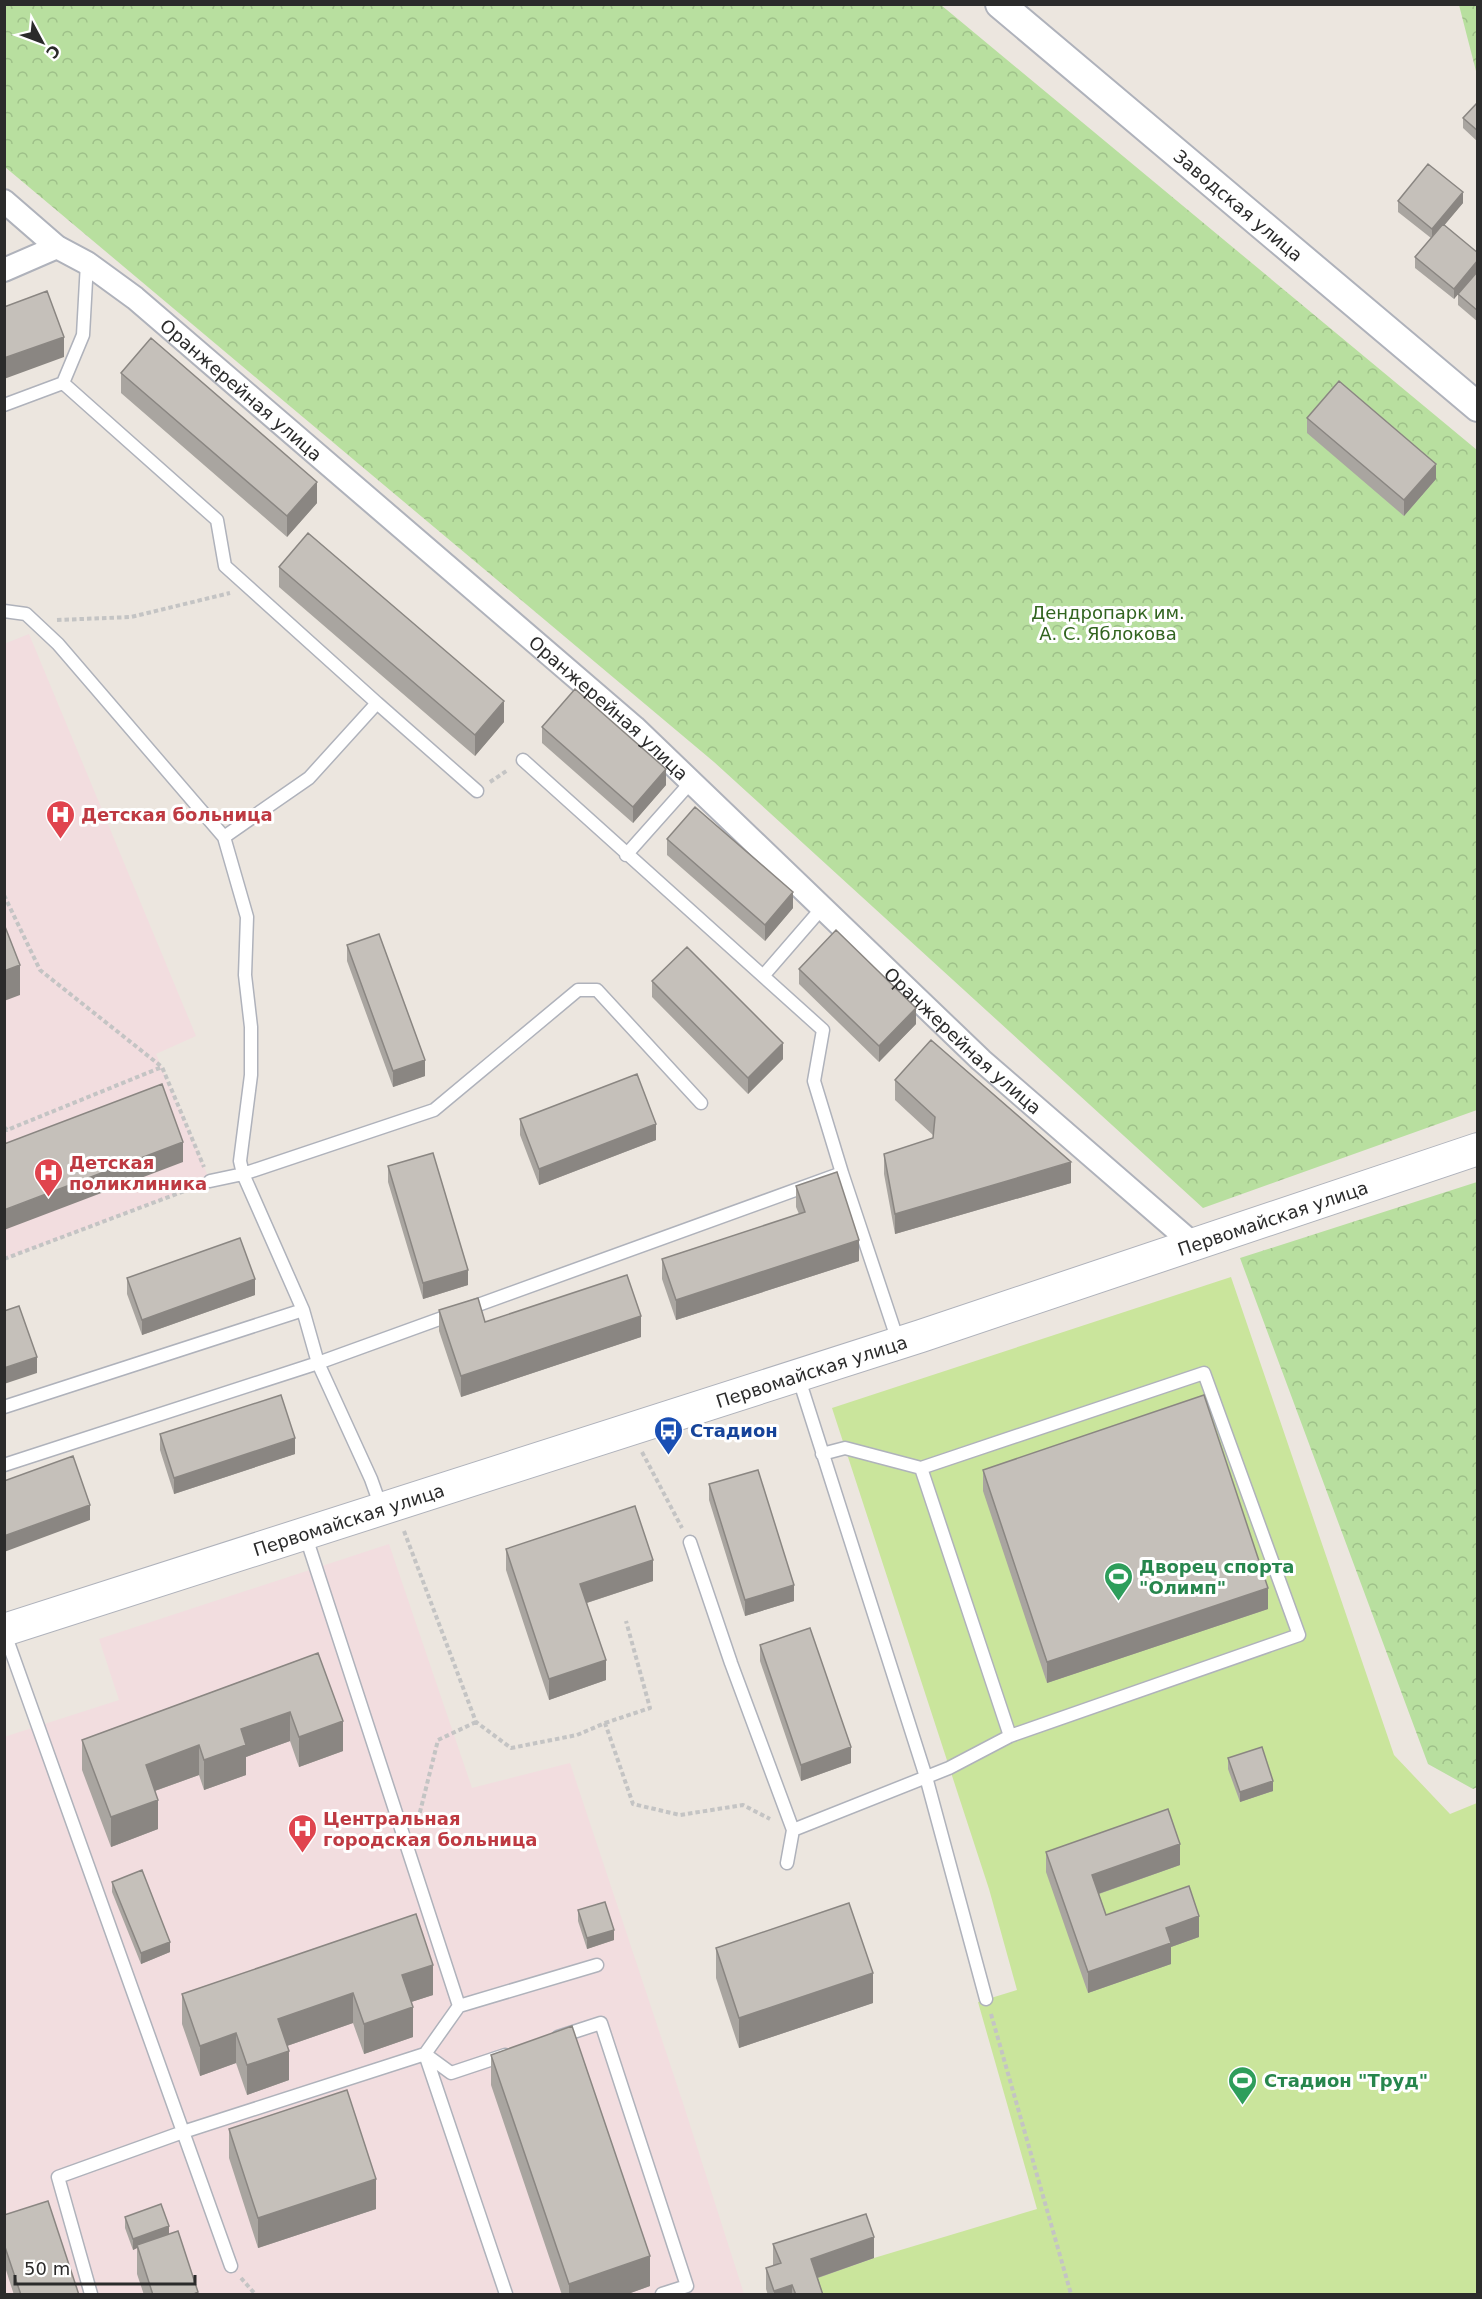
<svg xmlns="http://www.w3.org/2000/svg" width="1482" height="2299" viewBox="0 0 1482 2299" font-family="'DejaVu Sans',sans-serif">
	<style>
		.medical { fill: #f2dddf }
		.forest { fill: url(#forest-crowns) }
		.pitch { fill: #cae59c }
		.lines { fill: none; stroke-linecap: round; stroke-linejoin: round }
		.service-casing { stroke: #afb2bb; stroke-width: 15 }
		.minor-casing { stroke: #afb2bb; stroke-width: 26 }
		.tertiary-casing { stroke: #afb2bb; stroke-width: 32 }
		.secondary-casing { stroke: #afb2bb; stroke-width: 34 }
		.path { stroke: #c4c4c4; stroke-width: 4; stroke-dasharray: 4.5 3; stroke-linecap: butt }
		.service { stroke: #fff; stroke-width: 12 }
		.minor { stroke: #fff; stroke-width: 22 }
		.tertiary { stroke: #fff; stroke-width: 28 }
		.secondary { stroke: #fff; stroke-width: 32 }
		.wall { fill: #a9a5a0 }
		.shaded-wall { fill: #8a8682 }
		.building { fill: #c5c0ba; stroke: #8a8682; stroke-width: 1.5 }
		.labels { text-anchor: middle; dominant-baseline: central; stroke-width: 6; stroke-linejoin: round; paint-order: stroke }
		.street-label { font-size: 18px; fill: #2b2b2b; stroke: #fff }
		.park-label { font-size: 18px; fill: #31641f; stroke: #fff }
		.health-label { font-size: 18px; font-weight: bold; fill: #be3a42; stroke: #fff; text-anchor: start }
		.transit-label { font-size: 18px; font-weight: bold; fill: #164399; stroke: #fff; text-anchor: start }
		.leisure-label { font-size: 18px; font-weight: bold; fill: #27864d; stroke: #fff; text-anchor: start }
	</style>
	<defs>
		<pattern id="forest-crowns" width="20" height="18" patternUnits="userSpaceOnUse" patternTransform="scale(1.5)"><rect width="20" height="18" fill="#b8df9f"/><path d="M2 6a3 3 0 1 1 6 0M12 15a3 3 0 1 1 6 0" fill="none" stroke="#9ec089"/></pattern>
	</defs>
	<rect width="100%" height="100%" fill="#ece6df"/>
	<path class="medical" d="M29,634L196,1036L156,1054L210,1181L5,1259L4,644Z
		M389,1544L472,1788L570,1763L683,2103L744,2294H5L4,1737L119,1700L99,1639Z"/>
	<path class="forest" d="M4,5H941L1477,450V1110L1203,1208L714,762L5,167Z
		M1459,5H1477V75Z
		M1477,1182L1478,1787L1473,1789L1428,1764L1240,1258Z"/>
	<path class="pitch" d="M1231,1277L1394,1755L1450,1814L1477,1803V2294H816L811,2280L874,2258L1037,2209L978,2002L1017,1990L989,1889L832,1408Z"/>
	<g class="lines">
		<defs>
			<path id="service" d="M63,383L217,520L225,566L377,703
				M4,405L63,383L83,335L87,263
				M4,611L26,614L58,644L224,837L247,917L245,975L251,1027V1075L240,1161L243,1174L303,1310L318,1363L371,1479L381,1507
				M523,760L823,1030L814,1081L842,1173
				M224,837L309,778L377,703L477,791
				M626,855L691,782
				M763,976L822,908
				M210,1181L243,1174L434,1110L578,990H597L701,1103
				M798,1376L926,1777L986,1999
				M4,1407L303,1310
				M822,1454L845,1448L921,1468L1010,1736L1299,1635L1204,1373L921,1468
				M4,1465L318,1363L842,1173L898,1341
				M305,1534L459,2006
				M690,1542L731,1663L793,1830L949,1768L1010,1736
				M4,1631L231,2266
				M787,1863L793,1830
				M558,2037L601,2023L687,2286L662,2294
				M425,2054L451,2073L505,2055
				M425,2054L506,2294
				M91,2294L58,2177L183,2132L425,2054L459,2006L597,1965"/>
			<g id="minor">
				<path id="s1" d="M4,201L57,247L87,263L135,298L634,727L981,1060L1192,1243"/>
				<path d="M4,270L57,247"/>
			</g>
			<g id="tertiary">
				<path id="s2" d="M1000,4L1478,407"/>
			</g>
			<g id="secondary">
				<path id="s3" d="M4,1630L921,1336L1478,1149"/>
			</g>
		</defs>
		<use href="#service" class="service-casing"/>
		<use href="#minor" class="minor-casing"/>
		<use href="#tertiary" class="tertiary-casing"/>
		<use href="#secondary" class="secondary-casing"/>
		<path class="path" d="M57,620L131,617L230,593
			M490,782L508,770
			M4,895L40,970L162,1067L204,1167
			M4,1127L7,1130L162,1067
			M4,1259L195,1187
			M642,1452L682,1528
			M404,1531L476,1722L511,1748L577,1735L605,1723L633,1804L680,1815L743,1805L770,1819
			M605,1723L650,1708L626,1621
			M418,1820L438,1740L476,1722
			M991,2014L1071,2294
			M241,2278L255,2294"/>
		<use href="#service" class="service"/>
		<use href="#minor" class="minor"/>
		<use href="#tertiary" class="tertiary"/>
		<use href="#secondary" class="secondary"/>
	</g>
	<path class="wall" d="M1478,102V142L1463,128V118Z
		M1398,201L1463,203L1444,225L1478,271V322L1458,305V294L1454,299L1415,268V257L1431,238L1398,212Z
		M121,373L317,503L287,537L121,393Z
		M1307,418L1436,479L1404,516L1307,433Z
		M279,567L504,722L475,756L279,587Z
		M542,727L666,785L633,823L542,743Z
		M667,839L793,908L765,941L667,855Z
		M347,945L425,1076L393,1087L347,961Z
		M799,969L916,1024L879,1062L799,984Z
		M652,981L783,1059L748,1094L652,997Z
		M895,1080L1071,1183L895,1234L884,1174V1154L933,1138L934,1136L895,1100Z
		M520,1119L656,1140L539,1185L520,1135Z
		M388,1166L468,1285L423,1299L388,1182Z
		M796,1186L859,1261L676,1320L662,1279V1259L799,1214L796,1207Z
		M127,1278L255,1295L142,1335L127,1294Z
		M439,1310L485,1322L641,1337L461,1397L439,1331Z
		M160,1434L295,1454L174,1494L160,1450Z
		M983,1470L1268,1609L1047,1683L983,1491Z
		M709,1484L794,1601L745,1616L709,1500Z
		M506,1549L653,1581L587,1603L606,1680L549,1700L506,1570Z
		M760,1645L851,1763L801,1781L760,1661Z
		M318,1653L343,1751L299,1767L290,1741L246,1757V1775L204,1790L199,1775L155,1791L158,1829L111,1847L82,1770V1740Z
		M1228,1758L1273,1791L1240,1802L1228,1769Z
		M1046,1852L1180,1865L1099,1894L1106,1915L1199,1937L1171,1947V1964L1088,1993L1046,1872Z
		M112,1882L170,1952L141,1964L112,1892Z
		M578,1910L614,1940L587,1949L578,1921Z
		M416,1914L433,1995L411,2002L413,2037L364,2054L353,2023L287,2046L289,2080L247,2095L236,2063L200,2076L182,2024V1994Z
		M716,1948L873,2003L739,2048L716,1978Z
		M491,2055L650,2286L625,2295H562L491,2085Z
		M229,2129L376,2209L258,2248L229,2158Z
		M4,2215L79,2295H14L4,2264Z
		M125,2217L169,2234L198,2295H144L137,2274V2248L133,2250L125,2228Z
		M773,2244L874,2258L818,2278L823,2295H768L766,2289V2268L773,2266Z"/>
	<path class="shaded-wall" d="M1463,192V203L1432,240V229Z
		M1478,260V271L1454,299V289Z
		M64,337V357L4,379V358Z
		M1436,464V479L1404,516V500Z
		M317,482V503L287,537V516Z
		M504,701V722L475,756V735Z
		M666,769V785L633,823V807Z
		M793,892V908L765,941V925Z
		M20,965V995L4,1001V971Z
		M916,1008V1024L879,1062V1046Z
		M783,1043V1059L748,1094V1078Z
		M425,1060V1076L393,1087V1071Z
		M656,1124V1140L539,1185V1169Z
		M183,1142V1162L4,1230V1210Z
		M1071,1162V1183L895,1234V1214Z
		M859,1240V1261L676,1320V1300Z
		M468,1270V1285L423,1299V1283Z
		M255,1279V1295L142,1335V1320Z
		M641,1316V1337L461,1397V1376Z
		M37,1357V1373L4,1384V1368Z
		M295,1438V1454L174,1494V1478Z
		M90,1505V1520L4,1552V1536Z
		M653,1560V1581L580,1605V1584Z
		M794,1585V1601L745,1616V1600Z
		M1268,1588V1609L1047,1683V1662Z
		M606,1660V1680L549,1700V1679Z
		M290,1712V1741L246,1757V1775L204,1790V1760L241,1729Z
		M343,1721V1751L299,1767V1737Z
		M199,1745V1775L146,1794V1765Z
		M851,1747V1763L801,1781V1765Z
		M1273,1781V1791L1240,1802V1792Z
		M158,1800V1829L111,1847V1817Z
		M1180,1844V1865L1092,1896V1875Z
		M1199,1916V1937L1171,1947V1964L1088,1993V1972L1166,1928Z
		M614,1930V1940L587,1949V1938Z
		M170,1942V1952L141,1964V1953Z
		M433,1965V1995L402,2005V1975Z
		M873,1973V2003L739,2048V2018Z
		M353,1993V2023L278,2049V2019Z
		M413,2007V2037L364,2054V2024Z
		M236,2033V2063L200,2076V2046Z
		M289,2051V2080L247,2095V2065Z
		M376,2179V2209L258,2248V2218Z
		M169,2226V2237L137,2245V2248L133,2250V2239Z
		M874,2237V2258L811,2280V2259Z
		M650,2256V2286L625,2295H569V2284Z
		M792,2285V2295H774V2291Z"/>
	<path class="building" d="M1478,102V131L1463,118Z
		M1428,164L1463,192L1432,229L1398,201Z
		M1443,224L1478,253V260L1454,289L1415,257Z
		M1478,271V311L1458,294Z
		M47,291L64,337L4,358V307Z
		M151,338L317,482L287,516L121,373Z
		M1339,381L1436,464L1404,500L1307,418Z
		M308,533L504,701L475,735L279,567Z
		M575,689L666,769L633,807L542,727Z
		M695,807L793,892L765,925L667,839Z
		M4,924L20,965L4,971Z
		M836,930L916,1008L879,1046L799,969Z
		M379,934L425,1060L393,1071L347,945Z
		M687,947L783,1043L748,1078L652,981Z
		M931,1040L1071,1162L895,1214L884,1154L933,1138L935,1117L895,1080Z
		M637,1074L656,1124L539,1169L520,1119Z
		M162,1084L183,1142L4,1210V1144Z
		M433,1153L468,1270L423,1283L388,1166Z
		M837,1172L859,1240L676,1300L662,1259L805,1212L796,1186Z
		M240,1238L255,1279L142,1320L127,1278Z
		M627,1275L641,1316L461,1376L439,1310L478,1298L485,1322Z
		M19,1306L37,1357L4,1368V1311Z
		M281,1395L295,1438L174,1478L160,1434Z
		M1204,1395L1268,1588L1047,1662L983,1470Z
		M73,1456L90,1505L4,1536V1481Z
		M758,1470L794,1585L745,1600L709,1484Z
		M635,1506L653,1560L580,1584L606,1660L549,1679L506,1549Z
		M810,1628L851,1747L801,1765L760,1645Z
		M318,1653L343,1721L299,1737L290,1712L241,1729L246,1745L204,1760L199,1745L146,1765L158,1800L111,1817L82,1740Z
		M1262,1747L1273,1781L1240,1792L1228,1758Z
		M1168,1809L1180,1844L1092,1875L1106,1915L1189,1886L1199,1916L1166,1928L1171,1943L1088,1972L1046,1852Z
		M142,1870L170,1942L141,1953L112,1882Z
		M605,1902L614,1930L587,1938L578,1910Z
		M849,1903L873,1973L739,2018L716,1948Z
		M416,1914L433,1965L402,1975L413,2007L364,2024L353,1993L278,2019L289,2051L247,2065L236,2033L200,2046L182,1994Z
		M572,2026L650,2256L569,2284L491,2055Z
		M347,2090L376,2179L258,2218L229,2129Z
		M48,2201L79,2295H21L4,2244V2215Z
		M161,2204L169,2226L133,2239L125,2217Z
		M866,2214L874,2237L811,2259L823,2295H796L792,2285L774,2291L766,2268L781,2263L773,2244Z
		M178,2231L198,2292L192,2295H153L137,2245Z"/>
	<defs>
		<symbol id="hospital-pin" viewBox="-11 -11 22 30"><path d="M0 17L-7.5 6A9.5 9.5 0 1 1 7.5 6Z" fill="#e0444e" stroke="#fff"/><path d="M-5-5h3v3.5h4V-5h3V5h-3V1.5h-4V5h-3Z" fill="#fff"/></symbol>
		<symbol id="bus-pin" viewBox="-11 -11 22 30"><path d="M0 17L-7.5 6A9.5 9.5 0 1 1 7.5 6Z" fill="#1a4fb4" stroke="#fff"/><path d="M-5-6H5V4H4V6H2V4H-2V6H-4V4H-5ZM-3.5-4V0h7V-4ZM-3.5 1.2v1.5H-2V1.2ZM2 1.2v1.5H3.5V1.2Z" fill="#fff"/></symbol>
		<symbol id="stadium-pin" viewBox="-11 -11 22 30"><path d="M0 17L-7.5 6A9.5 9.5 0 1 1 7.5 6Z" fill="#2e9e5b" stroke="#fff"/><path d="M0-5a6.5 5 0 1 0 0 10a6.5 5 0 1 0 0-10ZM-3.5-1.8h7v3.6h-7Z" fill="#fff"/></symbol>
	</defs>
	<g fill-rule="evenodd">
		<use href="#hospital-pin" x="44" y="798" width="33" height="45"/>
		<use href="#hospital-pin" x="32" y="1156" width="33" height="45"/>
		<use href="#bus-pin" x="652" y="1414" width="33" height="45"/>
		<use href="#stadium-pin" x="1102" y="1560" width="33" height="45"/>
		<use href="#hospital-pin" x="286" y="1812" width="33" height="45"/>
		<use href="#stadium-pin" x="1226" y="2064" width="33" height="45"/>
	</g>
	<g class="labels">
		<g class="street-label">
			<text stroke="none"><textPath href="#s2" startOffset="312">Заводская улица</textPath></text>
			<text stroke="none"><textPath href="#s1" startOffset="304">Оранжерейная улица</textPath></text>
			<text stroke="none"><textPath href="#s1" startOffset="790">Оранжерейная улица</textPath></text>
			<text stroke="none"><textPath href="#s1" startOffset="1276">Оранжерейная улица</textPath></text>
			<text stroke="none"><textPath href="#s3" startOffset="1334">Первомайская улица</textPath></text>
			<text stroke="none"><textPath href="#s3" startOffset="848">Первомайская улица</textPath></text>
			<text stroke="none"><textPath href="#s3" startOffset="362">Первомайская улица</textPath></text>
		</g>
		<g class="park-label">
			<text x="1108" y="612">Дендропарк им.<tspan x="1108" dy="21">А. С. Яблокова</tspan></text>
		</g>
		<g class="health-label">
			<text x="81" y="814">Детская больница</text>
			<text x="69" y="1162">Детская<tspan x="69" dy="21">поликлиника</tspan></text>
			<text x="323" y="1818">Центральная<tspan x="323" dy="21">городская больница</tspan></text>
		</g>
		<g class="transit-label">
			<text x="690" y="1430">Стадион</text>
		</g>
		<g class="leisure-label">
			<text x="1139" y="1566">Дворец спорта<tspan x="1139" dy="21">"Олимп"</tspan></text>
			<text x="1264" y="2080">Стадион "Труд"</text>
		</g>
	</g>
	<rect width="1482" height="2299" fill="none" stroke="#2b2b2b" stroke-width="12"/>
	<g transform="translate(42 42) rotate(131)" stroke="#ffffff" stroke-width="4.5" paint-order="stroke">
	<path d="M0-4.5L10 22L0 15L-10 22Z" fill="#2b2b2b"/>
	<text y="-9" font-size="16" font-weight="bold" text-anchor="middle" fill="#2b2b2b">С</text>
	</g>
	<path d="M15 2275v9h180v-9" fill="none" stroke="#2b2b2b" stroke-width="3"/>
	<text x="24" y="2275" font-size="18" fill="#2b2b2b" stroke="#ffffff" stroke-width="4.5" paint-order="stroke">50 m</text>
</svg>
